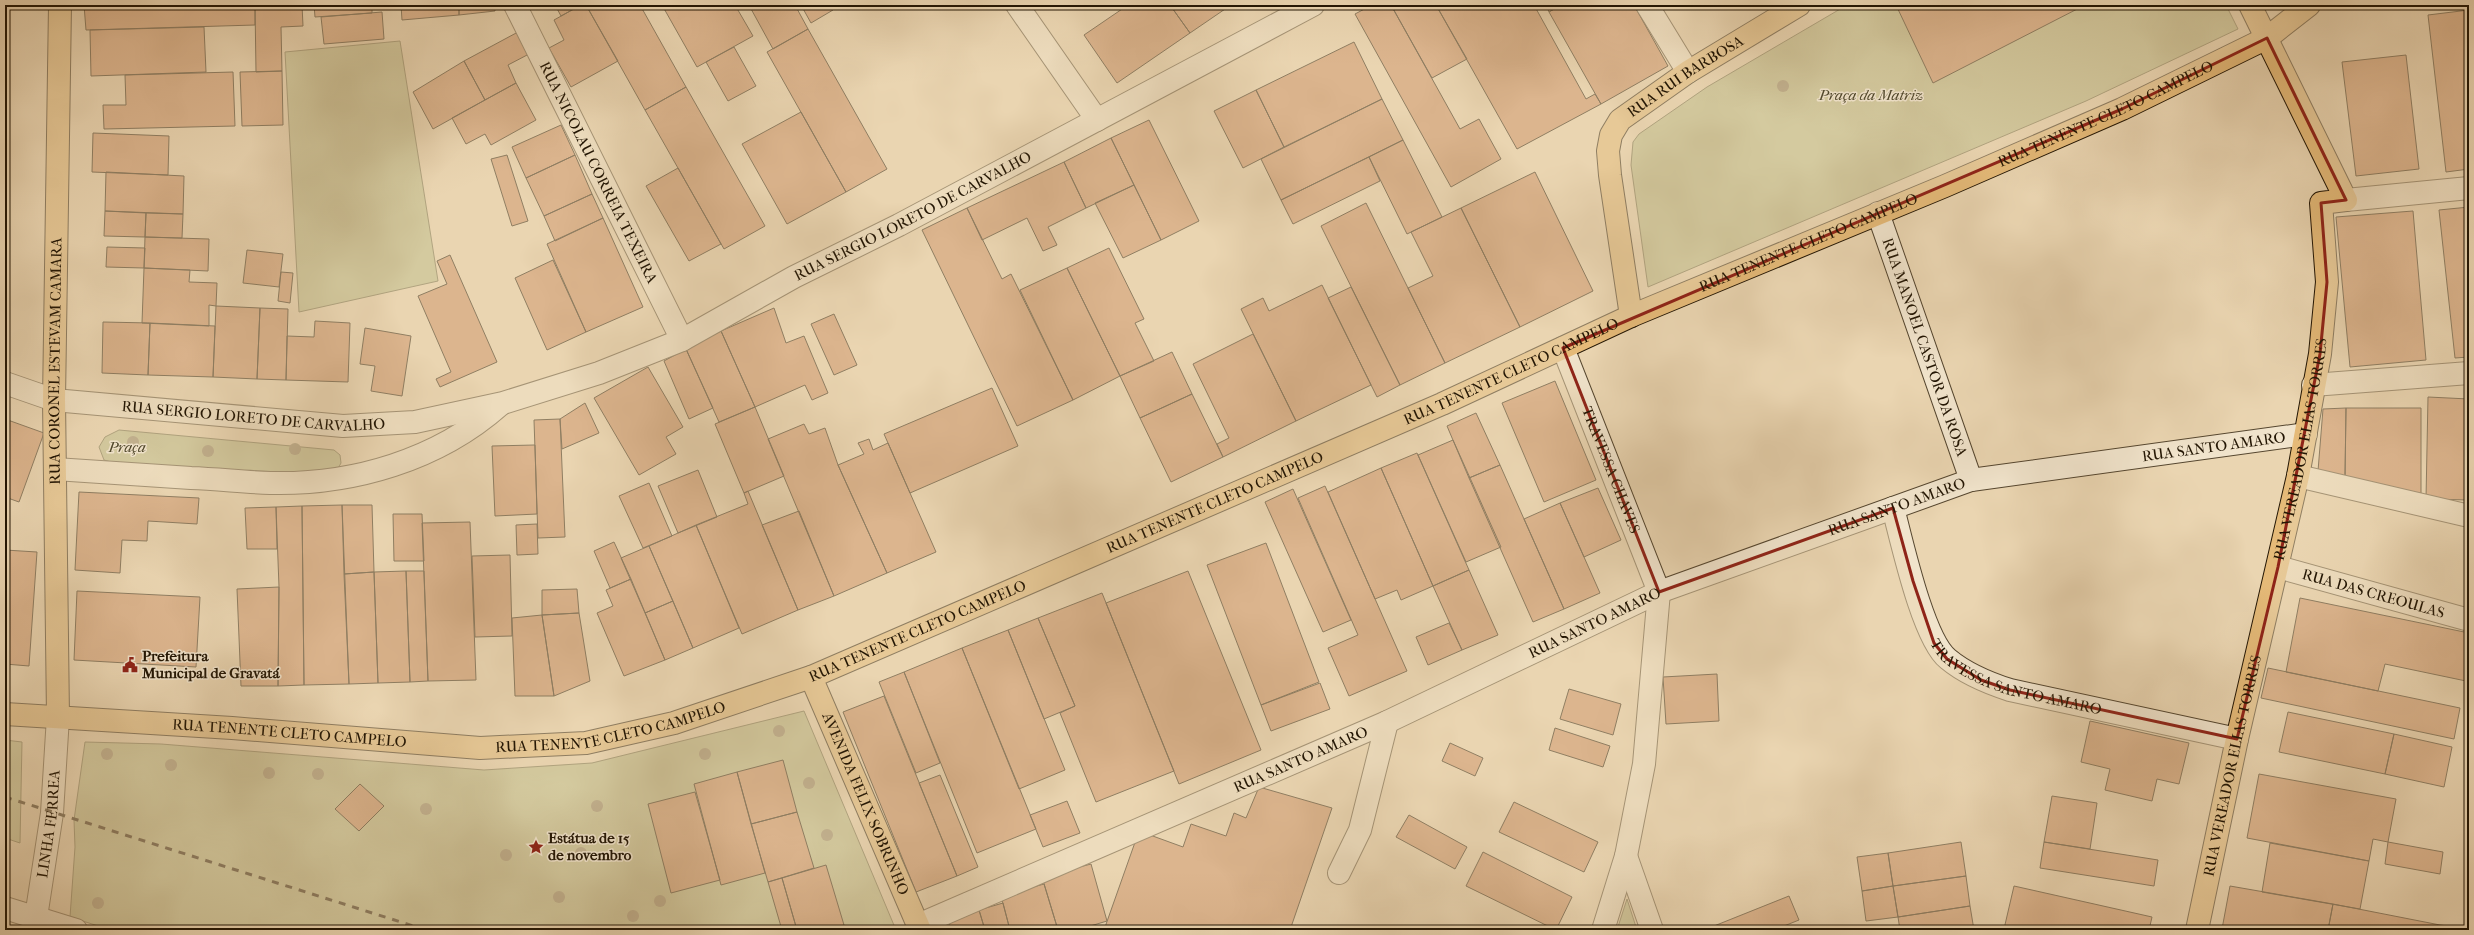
<svg xmlns="http://www.w3.org/2000/svg" width="2474" height="935" viewBox="0 0 2474 935" font-family="'IM FELL French Canon',serif">
	<style>
		.green { fill: #babc89; stroke: #6e6946 }
		.building { fill: #cd8e64; stroke: #231604 }
		.lines { fill: none; stroke-linecap: round; stroke-linejoin: round }
		.minor-casing { stroke: #55462f; stroke-width: 24 }
		.major-casing { stroke: #231604; stroke-width: 24 }
		.minor { stroke: #f1e4cc; stroke-width: 22 }
		.major { stroke: #e5ba78; stroke-width: 22 }
		.rail { stroke: #231604; stroke-width: 3; stroke-dasharray: 7 7; stroke-linecap: butt }
		.tree { fill: #958768 }
		.marked { fill: none; stroke: #8f2418; stroke-width: 3; stroke-linejoin: round }
		.labels { text-anchor: middle; dominant-baseline: central; stroke-width: 3; stroke-linejoin: round; paint-order: stroke }
		.street-label { font-size: 15px; fill: #231604; stroke: #f1e4cc }
		.park-label { font-size: 15px; font-style: italic; fill: #50482c; stroke: #f1e4cc }
		.poi-label { font-size: 15px; font-weight: bold; fill: #231604; stroke: #f1e4cc; text-anchor: start }
	</style>
	<rect width="100%" height="100%" fill="#ead5b1"/>
	<filter id="stains"><feTurbulence type="fractalNoise" baseFrequency=".005" numOctaves="4"/><feColorMatrix values="0 0 0 0 .2 0 0 0 0 .09 0 0 0 0 .02 0 0 0 .5 -.17"/></filter>
	<radialGradient id="worn" r=".72"><stop offset=".6" stop-color="#630" stop-opacity="0"/><stop offset="1" stop-color="#630" stop-opacity=".3"/></radialGradient>
	<path class="green" d="M1847,5H2226L2238,29L2086,101L1648,287L1631,165L1633,142L1639,134L1707,87Z
		M400,41L438,281L299,312L285,52Z
		M119,430L334,450L340,455L341,463L335,474H304L118,464L104,460L99,447L105,437Z
		M804,711L896,930H111L70,917L75,847L74,820L85,742L161,744L484,770L592,763Z
		M5,740L22,742L20,843L5,838Z
		M1627,899L1637,930H1617Z"/>
	<path class="building" d="M84,5H255V25L86,30Z
		M255,5H302L303,26L281,27L282,71L256,72Z
		M314,5H372V13L315,17Z
		M401,5H459V15L402,20Z
		M459,5H495V11L459,15Z
		M555,5H581L561,16Z
		M581,5H586L618,61L571,87L549,48L564,40L554,20Z
		M586,5H640L686,87L645,110Z
		M662,5H735L753,36L697,67Z
		M754,5H795L808,29L773,49L750,7Z
		M801,5H830L833,10L811,23Z
		M1128,5H1170L1190,33L1117,83L1084,35Z
		M1170,5H1231L1190,33Z
		M1372,5H1391L1460,129L1479,119L1501,159L1451,187L1355,14Z
		M1391,5H1436L1467,59L1432,78Z
		M1436,5H1534L1586,99L1595,94L1601,104L1517,149Z
		M1546,5H1561L1549,12Z
		M1561,5H1634L1668,66L1601,104L1549,12Z
		M1896,5H2085L1933,83Z
		M2469,10V169L2446,172L2428,15Z
		M382,12L384,39L324,44L321,17Z
		M204,27L206,72L91,76L90,30Z
		M808,29L887,169L846,192L767,52Z
		M518,32L529,54L508,65L516,83L485,100L464,61Z
		M1354,42L1382,99L1284,147L1256,90Z
		M734,47L756,86L728,101L706,62Z
		M2406,55L2419,169L2356,176L2342,62Z
		M464,61L485,100L433,129L413,92Z
		M282,71L283,125L242,126L240,72Z
		M233,72L235,126L104,129L103,105H126L125,75Z
		M516,83L536,120L491,145L485,134L466,144L452,118Z
		M686,87L765,226L724,249L645,110Z
		M1256,90L1284,147L1243,168L1214,111Z
		M1382,99L1403,140L1281,200L1261,159Z
		M801,112L846,192L787,224L742,144Z
		M1149,120L1199,221L1161,240L1111,138Z
		M561,125L575,155L526,178L512,147Z
		M93,133L169,136L168,175L92,172Z
		M1111,138L1134,185L1086,208L1064,162Z
		M1403,140L1442,217L1407,234L1369,157Z
		M507,155L528,221L512,226L491,159Z
		M575,155L592,194L544,216L526,178Z
		M1369,157L1380,181L1293,224L1281,200Z
		M1064,162L1086,208L1048,227L1057,245L1043,251L1027,218L982,240L967,208Z
		M678,168L721,244L689,261L646,186Z
		M106,172L184,176L183,214L105,211Z
		M1535,172L1593,291L1520,327L1461,208Z
		M1134,185L1161,240L1123,258L1095,203Z
		M592,194L603,218L555,241L544,216Z
		M1366,203L1445,363L1400,385L1321,226Z
		M2469,207V357L2455,358L2439,210Z
		M967,208L1002,279L1011,274L1073,400L1017,426L922,230Z
		M1461,208L1520,327L1445,363L1408,288L1433,276L1411,232Z
		M105,211L146,213L145,237L104,236Z
		M2413,211L2426,360L2350,367L2336,217Z
		M146,213L183,214L182,238L145,237Z
		M603,218L643,307L586,332L547,244Z
		M145,237L209,239L208,271L144,268Z
		M107,247L145,248L144,268L106,267Z
		M1109,248L1144,319L1135,323L1154,361L1120,376L1067,268Z
		M247,250L283,254L279,287L243,283Z
		M450,255L497,362L440,387L436,379L451,372L418,296L447,284L437,261Z
		M553,260L586,332L547,350L515,278Z
		M144,268L190,270L189,282L217,283L216,306L209,305V326L142,323Z
		M1067,268L1120,376L1073,400L1020,290Z
		M281,272L293,273L290,303L278,301Z
		M1322,285L1371,385L1296,421L1241,309L1263,298L1269,311Z
		M1351,287L1400,385L1377,397L1328,298Z
		M216,306L260,308L257,379L213,377Z
		M260,308L288,309L286,380L257,379Z
		M774,308L786,343L804,336L828,393L812,400L805,385L755,407L721,331Z
		M834,314L857,365L834,375L811,324Z
		M315,321L350,323L348,382L286,380L287,336L314,337Z
		M103,322L150,323L148,375L102,373Z
		M150,323L215,326L213,377L148,375Z
		M365,328L411,336L402,396L371,391L375,366L360,364Z
		M721,331L755,407L719,422L686,349Z
		M1253,334L1296,421L1223,457L1217,444L1229,438L1193,364Z
		M686,349L713,408L689,419L664,361Z
		M1172,352L1192,394L1140,418L1120,376Z
		M648,367L683,427L666,437L676,454L639,475L594,398Z
		M1555,381L1596,480L1544,502L1502,403Z
		M992,388L1018,446L910,493L884,434Z
		M1192,394L1223,457L1171,482L1140,418Z
		M2428,397L2469,399V500L2426,499Z
		M585,403L599,433L562,449L560,419Z
		M755,407L784,476L744,493L715,424Z
		M2346,408H2421V495L2345,477Z
		M2346,408L2345,477L2318,471L2323,409Z
		M1476,413L1500,465L1469,478L1447,426Z
		M5,419L44,433L19,502L5,497Z
		M560,419L565,537L538,538L534,420Z
		M804,424L809,434L825,428L838,465L887,573L834,596L768,439Z
		M869,439L873,450L888,443L936,552L887,573L838,465L864,454L858,443Z
		M1453,440L1501,547L1466,562L1418,455Z
		M535,445L537,514L495,516L492,446Z
		M1417,453L1469,570L1433,586L1381,468Z
		M1500,465L1564,609L1533,622L1469,478Z
		M1381,468L1433,586L1401,600L1397,590L1375,599L1328,492Z
		M698,470L717,517L678,533L658,486Z
		M649,483L672,536L643,548L619,496Z
		M1325,486L1407,671L1349,696L1328,648L1358,635L1298,498Z
		M1598,488L1621,540L1584,557L1560,503Z
		M1293,489L1351,620L1323,632L1265,502Z
		M748,491L798,610L742,634L696,525L748,504L744,493Z
		M79,492L199,498L197,524L148,521L147,541L122,540L120,573L75,570Z
		M1560,503L1600,593L1564,609L1524,519Z
		M342,505L349,684L304,685L302,506Z
		M342,505H372L374,572L344,574Z
		M302,506L304,685L278,686L279,587L276,507Z
		M276,507L277,549H247L245,508Z
		M799,511L834,596L798,610L762,525Z
		M393,514H422L424,561H394Z
		M470,522L476,680L428,681L422,523Z
		M537,524L538,554L517,555L516,525Z
		M696,525L739,628L693,648L649,546Z
		M614,542L631,579L610,588L594,551Z
		M1266,543L1319,682L1261,705L1207,565Z
		M649,546L673,601L645,613L621,558Z
		M5,550L37,552L29,666L5,664Z
		M510,555L512,636L475,637L472,556Z
		M1469,570L1498,635L1462,650L1433,586Z
		M406,571H424L428,681L410,682Z
		M406,571L410,682L378,683L374,572Z
		M1188,571L1261,750L1179,784L1106,603Z
		M374,572L378,683L349,684L344,574Z
		M631,579L665,660L624,676L597,613L613,606L606,590Z
		M279,587L278,686H241L237,589Z
		M577,589L579,613L542,615V590Z
		M77,591L200,597L196,667L74,660Z
		M1102,593L1174,771L1096,802L1060,713L1075,706L1038,618Z
		M2300,598L2469,633L2466,681L2385,664L2378,691L2286,672Z
		M673,601L693,648L665,660L645,613Z
		M579,613L590,681L554,696L542,615Z
		M542,615L554,696H515L512,618Z
		M1038,618L1075,706L1044,719L1008,630Z
		M1449,623L1462,650L1428,665L1416,637Z
		M1008,630L1065,770L1019,789L962,648Z
		M962,648L1036,829L977,853L904,672Z
		M2268,668L2460,708L2454,739L2261,698Z
		M904,672L940,763L916,773L879,682Z
		M1717,674L1719,721L1666,724L1663,677Z
		M1320,683L1330,709L1271,731L1261,705Z
		M1569,689L1621,704L1613,735L1560,719Z
		M884,696L957,876L916,892L843,712Z
		M2288,712L2394,734L2385,774L2279,752Z
		M2090,721L2189,743L2179,784L2157,779L2152,801L2105,790L2110,769L2081,762Z
		M1555,728L1610,746L1603,767L1549,750Z
		M2394,734L2452,747L2444,787L2385,774Z
		M1450,743L1483,758L1475,776L1442,761Z
		M2469,757V770L2465,769Z
		M783,760L797,812L751,824L737,772Z
		M737,772L765,873L721,885L694,784Z
		M2259,774L2396,799L2388,842L2373,839L2369,861L2247,838Z
		M940,775L978,867L957,876L919,783Z
		M360,784L384,806L359,831L335,809Z
		M1259,787L1332,808L1290,930H1104L1139,831L1183,847L1191,824L1226,836L1234,813L1246,818Z
		M695,792L720,880L671,893L648,804Z
		M2052,796L2097,803L2090,849L2044,842Z
		M1067,801L1080,833L1043,847L1030,815Z
		M1514,802L1598,842L1584,872L1499,832Z
		M797,812L814,868L768,882L751,824Z
		M1409,815L1467,847L1455,869L1396,837Z
		M1961,842L1966,876L1893,886L1888,853Z
		M2044,842L2158,860L2154,886L2040,868Z
		M2388,842L2443,852L2440,874L2385,864Z
		M2270,843L2369,861L2360,909L2262,892Z
		M1483,852L1572,897L1556,930L1466,886Z
		M1888,853L1893,886L1862,891L1857,857Z
		M1091,864L1107,921L1077,930H1058L1042,877Z
		M826,865L844,925L825,930H797L782,878Z
		M1966,876L1970,906L1898,917L1893,886Z
		M782,878L797,930H782L768,882Z
		M1044,884L1058,930H1010L1001,896Z
		M1893,886L1898,917L1866,921L1862,891Z
		M2014,886L2152,917L2149,930L2004,929Z
		M2230,886L2333,904L2328,930L2222,929Z
		M1789,896L1799,920L1774,930H1704Z
		M1003,903L1010,930H985L979,910Z
		M2333,904L2440,925V930H2328Z
		M1970,906L1974,930H1900L1898,917Z
		M979,910L985,930H951L948,918Z
		M2440,925L2463,928V930H2440Z"/>
	<g class="lines">
		<defs>
			<g id="minor">
				<path id="s1" d="M515,5L682,340"/>
				<path d="M1017,5L1097,120"/>
				<path d="M1647,5L1688,72"/>
				<path d="M2346,200L2469,188"/>
				<path id="s2" d="M1878,213L1971,480"/>
				<path id="s3" d="M1563,348L1659,592L1644,764L1626,856L1603,930"/>
				<path id="s4" d="M5,383L54,400L343,426L415,422L503,403L599,373L682,340L794,277L899,225L1313,5"/>
				<path d="M2313,385L2469,373"/>
				<path d="M55,469C100,472 146,475 191,478C217,479 244,482 270,483C353,485 438,460 500,405"/>
				<path d="M2298,476L2469,516"/>
				<path id="s5" d="M1893,508C1902,542 1923,639 1948,659C1966,674 1988,683 2010,690L2237,739"/>
				<path id="s6" d="M2278,567L2469,620"/>
				<path d="M1626,856L1652,930"/>
				<path d="M1339,873L1360,830L1387,722"/>
				<path d="M5,908L76,930"/>
				<path id="s7" d="M918,925L1387,722L1659,592L1971,480L2306,434"/>
				<path id="s8" d="M34,930L52,813L58,717"/>
			</g>
			<g id="major">
				<path id="s9" d="M1631,316L1610,175L1608,151L1611,135L1620,120L1688,72L1799,5"/>
				<path id="s10" d="M811,677L920,930"/>
				<path id="s11" d="M5,714L232,728L480,748L586,743L674,723L811,677L1442,404L1631,316L1945,186L2122,109L2267,38L2309,5"/>
				<path id="s12" d="M58,717L54,400L60,5"/>
				<path id="s13" d="M2197,930L2237,739L2298,476L2320,354L2327,282L2321,203L2346,200L2250,5"/>
			</g>
		</defs>
		<use href="#minor" class="minor-casing"/>
		<use href="#major" class="major-casing"/>
		<use href="#minor" class="minor"/>
		<use href="#major" class="major"/>
		<path class="rail" d="M5,797L426,930"/>
	</g>
	<g class="tree">
		<circle cx="1783" cy="86" r="6"/>
		<circle cx="133" cy="442" r="6"/>
		<circle cx="295" cy="449" r="6"/>
		<circle cx="208" cy="451" r="6"/>
		<circle cx="779" cy="731" r="6"/>
		<circle cx="107" cy="754" r="6"/>
		<circle cx="705" cy="754" r="6"/>
		<circle cx="171" cy="765" r="6"/>
		<circle cx="269" cy="773" r="6"/>
		<circle cx="318" cy="774" r="6"/>
		<circle cx="809" cy="783" r="6"/>
		<circle cx="597" cy="806" r="6"/>
		<circle cx="426" cy="809" r="6"/>
		<circle cx="827" cy="835" r="6"/>
		<circle cx="581" cy="853" r="6"/>
		<circle cx="506" cy="855" r="6"/>
		<circle cx="559" cy="897" r="6"/>
		<circle cx="660" cy="901" r="6"/>
		<circle cx="98" cy="903" r="6"/>
		<circle cx="633" cy="916" r="6"/>
	</g>
	<path d="M0 0H2474V935H0ZM2267,38L2346,200L2321,203L2327,282L2320,354L2278,567L2237,739L2010,690L1981,680L1947,659L1934,643L1913,581L1893,508L1659,592L1563,348L2122,109Z" fill="#ead5b1" fill-opacity=".55" fill-rule="evenodd"/>
	<path class="marked" d="M2267,38L2346,200L2321,203L2327,282L2320,354L2278,567L2237,739L2010,690L1981,680L1947,659L1934,643L1913,581L1893,508L1659,592L1563,348L2122,109Z"/>
	<defs>
		<symbol id="civic-bare" viewBox="-9 -9 18 18"><path d="M-.6-6.5H3V-4.5H.6V-3L4-1V1h2V6H-6V1h2V-1L-.6-3ZM-1.2 2.5V6h2.4V2.5Z" fill="#8f2418" stroke="#f1e4cc" stroke-width="2.5" paint-order="stroke"/></symbol>
		<symbol id="sight-bare" viewBox="-9 -9 18 18"><path d="M0-6L1.8-2.2L6-1.7L2.9 1.2L3.7 5.4L0 3.3L-3.7 5.4L-2.9 1.2L-6-1.7L-1.8-2.2Z" fill="#8f2418" stroke="#f1e4cc" stroke-width="2.5" paint-order="stroke"/></symbol>
	</defs>
	<g fill-rule="evenodd">
		<use href="#civic-bare" x="119" y="654" width="22" height="22"/>
		<use href="#sight-bare" x="525" y="836" width="22" height="22"/>
	</g>
	<g class="labels">
		<g class="street-label">
			<text stroke="none"><textPath href="#s9" startOffset="279">RUA RUI BARBOSA</textPath></text>
			<text stroke="none"><textPath href="#s11" startOffset="2229">RUA TENENTE CLETO CAMPELO</textPath></text>
			<text stroke="none"><textPath href="#s1" startOffset="187">RUA NICOLAU CORREIA TEXEIRA</textPath></text>
			<text stroke="none"><textPath href="#s4" startOffset="956">RUA SERGIO LORETO DE CARVALHO</textPath></text>
			<text stroke="none"><textPath href="#s11" startOffset="1905">RUA TENENTE CLETO CAMPELO</textPath></text>
			<text stroke="none"><textPath href="#s2" startOffset="142">RUA MANOEL CASTOR DA ROSA</textPath></text>
			<text stroke="none"><textPath href="#s12" startOffset="356">RUA CORONEL ESTEVAM CAMARA</textPath></text>
			<text stroke="none"><textPath href="#s11" startOffset="1581">RUA TENENTE CLETO CAMPELO</textPath></text>
			<text stroke="none"><textPath href="#s4" startOffset="252">RUA SERGIO LORETO DE CARVALHO</textPath></text>
			<text stroke="none"><textPath href="#s7" startOffset="1389">RUA SANTO AMARO</textPath></text>
			<text stroke="none"><textPath href="#s13" startOffset="492">RUA VEREADOR ELIAS TORRES</textPath></text>
			<text stroke="none"><textPath href="#s3" startOffset="131">TRAVESSA CHAVES</textPath></text>
			<text stroke="none"><textPath href="#s11" startOffset="1257">RUA TENENTE CLETO CAMPELO</textPath></text>
			<text stroke="none"><textPath href="#s7" startOffset="1065">RUA SANTO AMARO</textPath></text>
			<text stroke="none"><textPath href="#s6" startOffset="99">RUA DAS CREOULAS</textPath></text>
			<text stroke="none"><textPath href="#s7" startOffset="741">RUA SANTO AMARO</textPath></text>
			<text stroke="none"><textPath href="#s11" startOffset="933">RUA TENENTE CLETO CAMPELO</textPath></text>
			<text stroke="none"><textPath href="#s5" startOffset="232">TRAVESSA SANTO AMARO</textPath></text>
			<text stroke="none"><textPath href="#s11" startOffset="609">RUA TENENTE CLETO CAMPELO</textPath></text>
			<text stroke="none"><textPath href="#s11" startOffset="285">RUA TENENTE CLETO CAMPELO</textPath></text>
			<text stroke="none"><textPath href="#s7" startOffset="417">RUA SANTO AMARO</textPath></text>
			<text stroke="none"><textPath href="#s13" startOffset="168">RUA VEREADOR ELIAS TORRES</textPath></text>
			<text stroke="none"><textPath href="#s10" startOffset="138">AVENIDA FELIX SOBRINHO</textPath></text>
			<text stroke="none"><textPath href="#s8" startOffset="107">LINHA FERREA</textPath></text>
		</g>
		<g class="park-label">
			<text x="1871" y="95">Praça da Matriz</text>
			<text x="127" y="447">Praça</text>
		</g>
		<g class="poi-label">
			<text x="142" y="656">Prefeitura<tspan x="142" dy="17">Municipal de Gravatá</tspan></text>
			<text x="548" y="838">Estátua de 15<tspan x="548" dy="17">de novembro</tspan></text>
		</g>
	</g>
	<rect width="2474" height="935" fill="none" stroke="#ead5b1" stroke-width="20"/>
	<rect x="6" y="6" width="2462" height="923" fill="none" stroke="#231604" stroke-width="2"/>
	<rect x="10" y="10" width="2454" height="915" fill="none" stroke="#231604"/>
	<rect width="100%" height="100%" filter="url(#stains)"/>
	<rect width="100%" height="100%" fill="url(#worn)"/>
</svg>
